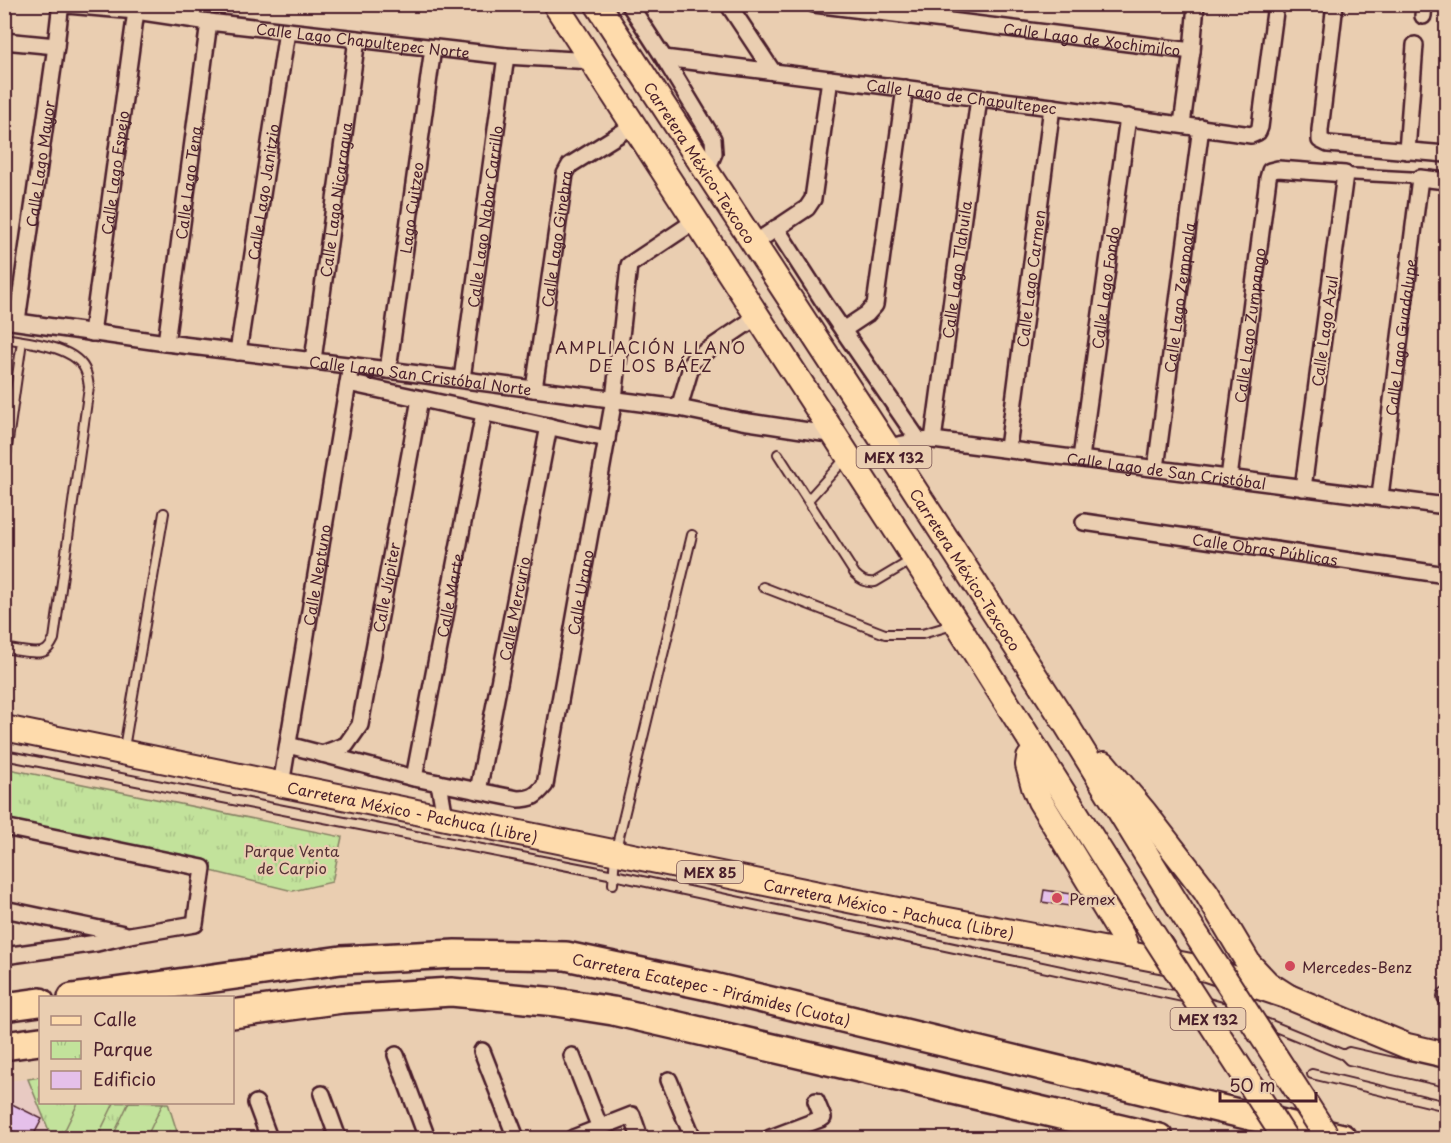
<svg xmlns="http://www.w3.org/2000/svg" width="1451" height="1143" viewBox="0 0 1451 1143" font-family="'Playpen Sans',sans-serif">
	<style>
		.built { fill: #e8cac2 }
		.park { fill: url(#park-tufts); stroke: #868063; stroke-width: 1.5 }
		.pitch { fill: #c2e29b; stroke: #868063; stroke-width: 1.5 }
		.building { fill: #e5c0ea; stroke: #4a1f2b; stroke-width: 1.5 }
		.lines { fill: none; stroke-linecap: round; stroke-linejoin: round }
		.service-casing { stroke: #4a1f2b; stroke-width: 12 }
		.pedestrian-casing { stroke: #4a1f2b; stroke-width: 15 }
		.minor-casing { stroke: #4a1f2b; stroke-width: 20 }
		.primary-casing { stroke: #4a1f2b; stroke-width: 28 }
		.trunk-casing { stroke: #4a1f2b; stroke-width: 28 }
		.motorway-casing { stroke: #4a1f2b; stroke-width: 32 }
		.service { stroke: #eaceb1; stroke-width: 8 }
		.pedestrian { stroke: #eaceb1; stroke-width: 10 }
		.minor { stroke: #eaceb1; stroke-width: 15 }
		.primary { stroke: #fedbac; stroke-width: 24 }
		.trunk { stroke: #fedbac; stroke-width: 24 }
		.motorway { stroke: #fedbac; stroke-width: 27 }
		.trunk-bridge-casing { stroke: #4a1f2b; stroke-width: 28; stroke-linecap: butt }
		.trunk-bridge { stroke: #fedbac; stroke-width: 24 }
		.poi-dot { fill: #d1495b; stroke: #eaceb1; stroke-width: 2 }
		.labels { text-anchor: middle; dominant-baseline: central; stroke-width: 4.5; stroke-linejoin: round; paint-order: stroke }
		.shield { fill: #eaceb1; stroke: #7a5453; stroke-width: 1.5 }
		.shield-label { font-size: 14px; font-weight: bold; fill: #4a1f2b }
		.street-label { font-size: 15px; fill: #4a1f2b; stroke: #eaceb1 }
		.park-label { font-size: 15px; fill: #563236; stroke: #eaceb1 }
		.poi-label { font-size: 15px; fill: #4a1f2b; stroke: #eaceb1; text-anchor: start }
		.neighbourhood-label { font-size: 16px; letter-spacing: 1.5px; fill: #4a1f2b; stroke: #eaceb1 }
	</style>
	<defs>
		<pattern id="park-tufts" width="24" height="20" patternUnits="userSpaceOnUse" patternTransform="scale(1.5)"><rect width="24" height="20" fill="#c2e29b"/><path d="M3 7l-1-3M5 7V3M7 7l1-3M15 17l-1-3M17 17v-4M19 17l1-3" fill="none" stroke="#a8c186"/></pattern>
	</defs>
	<rect width="100%" height="100%" fill="#eaceb1"/>
	<filter id="ink" filterUnits="userSpaceOnUse"><feTurbulence type="fractalNoise" baseFrequency=".0167" numOctaves="2"/><feDisplacementMap in="SourceGraphic" scale="12" xChannelSelector="R" yChannelSelector="G"/><feConvolveMatrix kernelMatrix="1 2 1 2 8 2 1 2 1" color-interpolation-filters="sRGB"/></filter>
	<g filter="url(#ink)">
		<path class="built" d="M28,1079L52,1138H5L4,1081Z"/>
		<path class="park" d="M4,768L342,837L332,882L293,891L203,869L5,828Z
			M40,1077V1102L168,1103L179,1138H52L28,1079Z"/>
		<path class="pitch" d="M129,1102L163,1103L146,1138H118L113,1136Z
			M78,1103H114L97,1138H61Z"/>
		<path class="building" d="M1044,890L1071,894L1069,906L1042,902Z
			M4,1100L42,1119L32,1138H26L4,1127Z"/>
		<g class="lines">
			<defs>
				<path id="service" d="M4,338C28,342 77,346 86,372C88,377 88,382 89,387L54,639C52,643 50,648 45,651C36,655 15,650 4,648
					M778,454L855,574C861,580 866,583 875,582L912,560
					M4,469L22,341
					M808,500L845,459
					M763,587L885,634H922L953,625
					M124,748L164,513
					M4,755L614,875L1187,998
					M613,884L615,853L692,535
					M1205,1002L1239,1012
					M1261,1021L1344,1055L1349,1060L1446,1082
					M1344,1055L1349,1052L1446,1074
					M1312,1074L1446,1106"/>
				<path id="pedestrian" d="M1345,174L1420,178"/>
				<g id="minor">
					<path d="M629,4L664,58L713,139L714,153L706,172"/>
					<path d="M728,4L773,72"/>
					<path id="s1" d="M814,4L1192,51"/>
					<path d="M1335,4L1320,130V140L1328,144L1446,154"/>
					<path d="M1423,16L1424,4"/>
					<path d="M4,41L56,46"/>
					<path id="s2" d="M664,58L1052,107L1251,135L1258,132L1260,127L1276,4"/>
					<path d="M1182,124L1192,51L1196,4"/>
					<path d="M1407,151L1415,45"/>
					<path d="M776,228L825,304L919,441"/>
					<path d="M753,244L807,208L813,199L830,79"/>
					<path id="s3" d="M4,320L166,343L388,370L679,408L742,421L835,435"/>
					<path id="s4" d="M17,321L56,46L60,11L63,6L67,5L136,11L209,22L506,56L592,61"/>
					<path d="M843,330L867,314L875,305L905,88"/>
					<path id="s5" d="M92,333L136,11"/>
					<path id="s6" d="M166,343L209,22"/>
					<path id="s7" d="M238,352L287,31"/>
					<path id="s8" d="M313,360L357,39"/>
					<path id="s9" d="M388,370L433,48"/>
					<path id="s10" d="M462,379L506,56"/>
					<path d="M348,383L607,439"/>
					<path id="s11" d="M534,389L565,174L570,165L634,125"/>
					<path d="M679,408L693,360L758,316"/>
					<path id="s12" d="M933,440L979,98"/>
					<path id="s13" d="M887,447L919,441L933,440L1446,506"/>
					<path id="s14" d="M1008,448L1052,107"/>
					<path id="s15" d="M1081,458L1128,117"/>
					<path id="s16" d="M1156,468L1201,127"/>
					<path id="s17" d="M1229,478L1268,178L1270,171L1278,169L1345,174L1303,488"/>
					<path id="s18" d="M1380,496L1420,178L1446,181"/>
					<path id="s19" d="M1084,522L1446,575"/>
					<path id="s20" d="M288,745L414,778L518,799C532,799 536,796 545,785L614,399L629,265L695,221"/>
					<path id="s21" d="M322,754L346,745L360,725L420,399"/>
					<path id="s22" d="M414,778L484,413"/>
					<path d="M439,783L445,818"/>
					<path id="s23" d="M281,785L351,365"/>
					<path id="s24" d="M478,791L549,426"/>
					<path d="M4,827L203,868L195,924L130,935L97,943L4,956"/>
					<path d="M4,909L124,934"/>
					<path d="M1446,996V997"/>
					<path d="M482,1051L516,1138"/>
					<path d="M396,1055L427,1138"/>
					<path d="M572,1056L600,1128"/>
					<path d="M669,1080L693,1138"/>
					<path d="M322,1094L338,1138"/>
					<path d="M256,1103L269,1138"/>
					<path d="M573,1138L632,1115L640,1138"/>
					<path d="M770,1138L823,1118L816,1101"/>
				</g>
				<g id="primary">
					<path id="s25" d="M4,728L932,917L1129,954L1206,969L1289,997L1407,1046L1446,1055"/>
				</g>
				<g id="trunk">
					<path d="M555,4L957,624L1131,900"/>
					<path id="s26" d="M597,4L887,447L1061,716L1183,914"/>
					<path d="M1036,749L1029,758L1028,765L1034,787L1040,801L1122,936L1129,954"/>
					<path d="M1104,764L1145,813L1206,892L1249,964L1267,983L1289,997"/>
				</g>
				<g id="motorway">
					<path id="s27" d="M72,998L341,960L455,954L566,956L713,987L1342,1138"/>
					<path d="M4,1007L40,1002"/>
					<path d="M232,1014L342,999L451,992L556,1002L613,1011L683,1027L1159,1138"/>
					<path d="M4,1046L40,1041"/>
				</g>
			</defs>
			<use href="#service" class="service-casing"/>
			<use href="#pedestrian" class="pedestrian-casing"/>
			<use href="#minor" class="minor-casing"/>
			<use href="#primary" class="primary-casing"/>
			<use href="#trunk" class="trunk-casing"/>
			<use href="#motorway" class="motorway-casing"/>
			<use href="#service" class="service"/>
			<use href="#pedestrian" class="pedestrian"/>
			<use href="#minor" class="minor"/>
			<use href="#primary" class="primary"/>
			<use href="#trunk" class="trunk"/>
			<use href="#motorway" class="motorway"/>
			<defs>
				<path id="trunk-bridge" d="M1131,900L1285,1138
					M1183,914L1328,1138"/>
			</defs>
			<use href="#trunk-bridge" class="trunk-bridge-casing"/>
			<use href="#trunk-bridge" class="trunk-bridge"/>
		</g>
	</g>
	<g class="poi-dot">
		<circle cx="1057" cy="898" r="6"/>
		<circle cx="1290" cy="966" r="6"/>
	</g>
	<g class="labels">
		<g class="shield">
			<rect x="856.5" y="446" width="75" height="22" rx="4.5"/>
			<rect x="677" y="861" width="66" height="22" rx="4.5"/>
			<rect x="1170.5" y="1008" width="75" height="22" rx="4.5"/>
		</g>
		<g class="shield-label">
			<text x="894" y="457">MEX 132</text>
			<text x="710" y="872">MEX 85</text>
			<text x="1208" y="1019">MEX 132</text>
		</g>
		<g class="street-label">
			<text stroke="none"><textPath href="#s4" startOffset="621">Calle Lago Chapultepec Norte</textPath></text>
			<text stroke="none"><textPath href="#s1" startOffset="280">Calle Lago de Xochimilco</textPath></text>
			<text stroke="none"><textPath href="#s2" startOffset="300">Calle Lago de Chapultepec</textPath></text>
			<text stroke="none"><textPath href="#s4" startOffset="159">Calle Lago Mayor</textPath></text>
			<text stroke="none"><textPath href="#s26" startOffset="189">Carretera México-Texcoco</textPath></text>
			<text stroke="none"><textPath href="#s5" startOffset="162">Calle Lago Espejo</textPath></text>
			<text stroke="none"><textPath href="#s6" startOffset="162">Calle Lago Tena</textPath></text>
			<text stroke="none"><textPath href="#s7" startOffset="162">Calle Lago Janitzio</textPath></text>
			<text stroke="none"><textPath href="#s8" startOffset="162">Calle Lago Nicaragua</textPath></text>
			<text stroke="none"><textPath href="#s9" startOffset="164">Lago Cuitzeo</textPath></text>
			<text stroke="none"><textPath href="#s10" startOffset="164">Calle Lago Nabor Carrillo</textPath></text>
			<text stroke="none"><textPath href="#s11" startOffset="152">Calle Lago Ginebra</textPath></text>
			<text stroke="none"><textPath href="#s12" startOffset="172">Calle Lago Tlahuila</textPath></text>
			<text stroke="none"><textPath href="#s14" startOffset="171">Calle Lago Carmen</textPath></text>
			<text stroke="none"><textPath href="#s15" startOffset="172">Calle Lago Fondo</textPath></text>
			<text stroke="none"><textPath href="#s16" startOffset="172">Calle Lago Zempoala</textPath></text>
			<text stroke="none"><textPath href="#s17" startOffset="154">Calle Lago Zumpango</textPath></text>
			<text transform="translate(1324 331) rotate(-82)">Calle Lago Azul</text>
			<text stroke="none"><textPath href="#s18" startOffset="160">Calle Lago Guadalupe</textPath></text>
			<text stroke="none"><textPath href="#s3" startOffset="420">Calle Lago San Cristóbal Norte</textPath></text>
			<text stroke="none"><textPath href="#s13" startOffset="282">Calle Lago de San Cristóbal</textPath></text>
			<text stroke="none"><textPath href="#s19" startOffset="183">Calle Obras Públicas</textPath></text>
			<text stroke="none"><textPath href="#s26" startOffset="675">Carretera México-Texcoco</textPath></text>
			<text stroke="none"><textPath href="#s23" startOffset="213">Calle Neptuno</textPath></text>
			<text stroke="none"><textPath href="#s21" startOffset="190">Calle Júpiter</textPath></text>
			<text stroke="none"><textPath href="#s20" startOffset="464">Calle Urano</textPath></text>
			<text stroke="none"><textPath href="#s22" startOffset="186">Calle Marte</textPath></text>
			<text stroke="none"><textPath href="#s24" startOffset="186">Calle Mercurio</textPath></text>
			<text stroke="none"><textPath href="#s25" startOffset="417">Carretera México - Pachuca (Libre)</textPath></text>
			<text stroke="none"><textPath href="#s25" startOffset="903">Carretera México - Pachuca (Libre)</textPath></text>
			<text stroke="none"><textPath href="#s27" startOffset="646">Carretera Ecatepec - Pirámides (Cuota)</textPath></text>
		</g>
		<g class="park-label">
			<text x="292" y="850">Parque Venta<tspan x="292" dy="17">de Carpio</tspan></text>
		</g>
		<g class="poi-label">
			<text x="1069" y="898">Pemex</text>
			<text x="1302" y="966">Mercedes-Benz</text>
		</g>
		<g class="neighbourhood-label">
			<text x="651" y="347">AMPLIACIÓN LLANO<tspan x="651" dy="18">DE LOS BÁEZ</tspan></text>
		</g>
	</g>
	<rect width="1451" height="1143" fill="none" stroke="#eaceb1" stroke-width="24"/>
	<rect x="12" y="12" width="1427" height="1119" fill="none" stroke="#4a1f2b" stroke-width="2" filter="url(#ink)"/>
	<rect x="39" y="996" width="195" height="108" fill="#eaceb1" stroke="#aa887b" stroke-width="1.5"/>
	<rect x="51" y="1016" width="30" height="9" fill="#fedbac" stroke="#aa887b" stroke-width="1.5"/>
	<text x="93" y="1026" font-size="18" fill="#4a1f2b">Calle</text>
	<rect x="51" y="1041" width="30" height="18" fill="url(#park-tufts)" stroke="#aa887b" stroke-width="1.5"/>
	<text x="93" y="1056" font-size="18" fill="#4a1f2b">Parque</text>
	<rect x="51" y="1071" width="30" height="18" fill="#e5c0ea" stroke="#aa887b" stroke-width="1.5"/>
	<text x="93" y="1086" font-size="18" fill="#4a1f2b">Edificio</text>
	<path d="M1220 1092v9h96v-9" fill="none" stroke="#4a1f2b" stroke-width="3"/>
	<text x="1229" y="1092" font-size="18" fill="#4a1f2b" stroke="#eaceb1" stroke-width="4.5" paint-order="stroke">50 m</text>
</svg>
